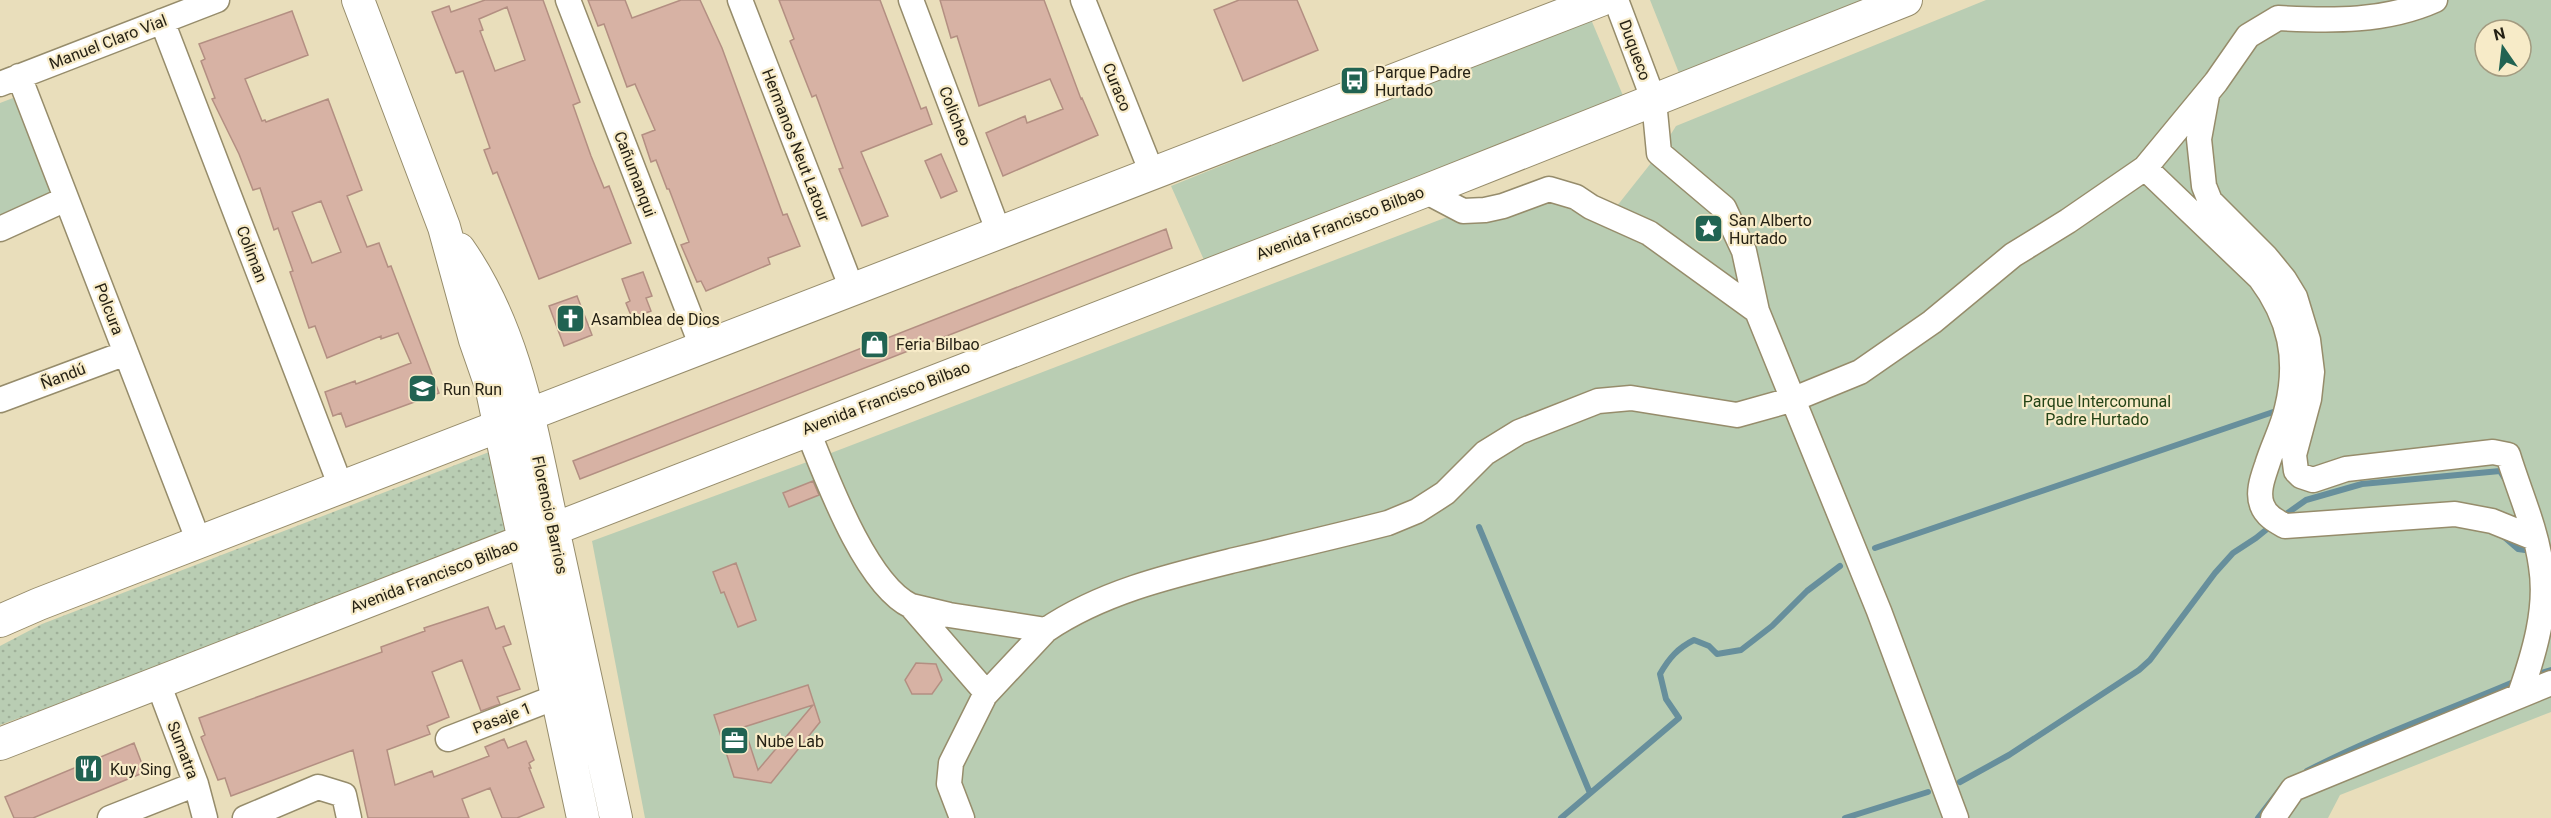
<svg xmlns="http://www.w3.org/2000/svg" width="2551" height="818" viewBox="0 0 2551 818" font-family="Roboto,sans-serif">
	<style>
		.grass { fill: url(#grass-dots) }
		.park { fill: #b9cdb3; fill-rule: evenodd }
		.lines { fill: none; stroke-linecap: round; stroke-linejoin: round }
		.stream { stroke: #678f9c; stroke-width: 6 }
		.building { fill: #d7b2a4; stroke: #b38f82; stroke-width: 1.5; fill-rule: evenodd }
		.minor-casing { stroke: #968c6b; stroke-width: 27 }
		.major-casing { stroke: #968c6b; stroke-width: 34 }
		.minor { stroke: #fff; stroke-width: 24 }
		.major { stroke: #fff; stroke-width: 32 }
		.labels { text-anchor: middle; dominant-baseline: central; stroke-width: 4.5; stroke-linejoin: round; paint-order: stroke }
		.street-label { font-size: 16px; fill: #262215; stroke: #f7ebc8 }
		.poi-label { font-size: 16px; fill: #262215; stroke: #f7ebc8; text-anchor: start }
		.park-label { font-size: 16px; fill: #244317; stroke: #f7ebc8 }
	</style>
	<defs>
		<pattern id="grass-dots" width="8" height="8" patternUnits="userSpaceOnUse" patternTransform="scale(1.5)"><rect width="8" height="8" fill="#b9cdb3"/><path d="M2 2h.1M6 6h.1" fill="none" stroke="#9fb099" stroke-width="1.8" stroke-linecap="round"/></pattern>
	</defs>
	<rect width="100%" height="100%" fill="#e9debb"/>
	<path class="grass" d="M497,449L514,527L168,664L0,725V646L42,624Z"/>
	<path class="park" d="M1650,0H1876L1681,78Z
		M1986,0H2551V712L2340,795L2328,818H645L592,541L818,458L1455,214L1549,197L1609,216L1659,153L1676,126ZM2485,30H2521V66H2485Z
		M1590,17L1624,98L1204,260L1171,186Z
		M13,98L56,196L0,222V103Z"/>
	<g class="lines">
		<path class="stream" d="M2282,517L2306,500L2362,484L2500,471L2505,479
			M1479,527L1590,793
			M2503,536L2518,549L2525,550
			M1875,548L2279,410
			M2532,676L2551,670
			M2307,771C2374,736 2446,711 2516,681V679
			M1960,782L2009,755L2139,670L2150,660L2215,573L2233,553L2256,538L2272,525
			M1561,818L1679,718L1666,699L1660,674C1669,658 1678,648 1694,640L1709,646L1717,654L1741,650L1772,626L1807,591L1840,566
			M1845,818L1928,792
			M2258,818L2285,783"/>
	</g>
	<path class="building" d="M485,0H543L580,102L573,105L591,156L604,188L609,186L631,243L539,279L497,172L493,174L484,150L490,148L463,71L456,73L432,12L449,6L451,12ZM507,7L525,60L495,71L480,31L483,30L479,19Z
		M588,0H625L632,18L681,0H700L722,48L783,215L787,214L800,246L768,258L770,264L706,291L701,281L697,282L681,245L689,242L669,189H667L656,160L651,162L642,135L655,130L635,84L627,87L604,24L598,26Z
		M779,0H880L921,109L926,107L932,124L861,152L888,216L862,226L839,169L843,168L816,95L812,97L790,41L794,39Z
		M940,0H1044L1081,99L1082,98L1098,135L1003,176L986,133L1025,116L1027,123L1063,109L1050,79L979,106L957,36L951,38Z
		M1239,0H1297L1318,50L1243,81L1214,10Z
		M292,11L308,55L245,79L262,121L265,120L266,122L328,99L362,190L347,196L367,247L379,243L388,267L391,266L439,393L346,427L341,413L333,416L325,392L355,381L356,384L411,363L398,333L381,339V336L327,358L315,326L309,328L290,272L293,271L278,228L274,230L260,188L253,190L239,154L212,99L215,98L201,61L205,59L199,44ZM321,201L341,252L312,263L292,212Z
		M941,154L957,191L941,198L925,161Z
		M1166,229L1172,248L580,479L573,461Z
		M643,272L652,296L646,298L651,311L632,318L626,303L630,301L622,279Z
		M577,296L592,335L564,346L549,306Z
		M813,481L819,495L789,507L783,493Z
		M736,563L756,620L738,627L724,592L721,593L713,572Z
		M488,607L496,629L504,626L511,644L503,647L520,689L497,697L500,704L481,711L462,660L432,672L449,717L427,726L430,734L387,750L395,785L432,771L434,777L489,756L485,747L504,739L508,748L526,741L534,760L529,763L531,768H529L544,807L517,818H502L490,788L462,799L469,818H368L353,750L231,796L225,778L218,780L201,737L205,735L199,718L382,652L381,647L425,631L424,628Z
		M916,663L936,664L942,680L932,694H912L905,680Z
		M808,685L820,722L771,783L734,777L714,715ZM813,705L758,770L744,727Z
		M134,743L145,772L33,818H14L5,797Z"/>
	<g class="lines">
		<defs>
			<path id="minor" d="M568,0L702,347
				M740,0L852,289
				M911,0L999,233
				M1083,0L1152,173
				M1616,0L1654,101L1659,153L1724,208L1744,251L1757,311L1879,611L1956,818
				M162,21L341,487
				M19,76L199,542
				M0,84L217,0
				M2207,95L2199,139L2204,186L2210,201L2266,257L2284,279L2295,297L2308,340L2312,372L2309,399L2294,455L2296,471L2301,476L2313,480L2346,469L2493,452L2508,455C2519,491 2536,528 2541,566C2548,608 2534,654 2520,694
				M2145,168L2260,278C2290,318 2299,359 2287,408C2283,427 2273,445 2267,465C2263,477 2257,492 2262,505C2266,516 2276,521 2285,526L2455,514L2492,521L2534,538
				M1425,191L1463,211L1485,210L1503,206L1549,189L1576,197L1591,207L1649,233L1757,311
				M0,229L66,199
				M0,400L126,353
				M807,429C826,476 865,584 911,606
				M158,683L196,784L205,818
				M985,695L1046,630
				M448,739L556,697
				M110,818L196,784
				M245,818L318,787L344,795L349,818
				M962,818L949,784L951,763L985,695L983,689L911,606L949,615L1046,630C1102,592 1170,576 1235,560C1286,548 1337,536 1388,523L1417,511L1445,493L1485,453L1519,432L1598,401L1631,398L1737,415L1794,399L1860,372L1932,322L2013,255L2068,221L2145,168L2216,82L2248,36L2278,18C2331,21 2386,22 2435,0
				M2273,818L2293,789L2551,683"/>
			<path id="major" d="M358,0L444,227L475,340L491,386L583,818
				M459,249C518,333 532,435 554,533C575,628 596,723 616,818
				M0,621L39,604L1601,0
				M0,744L1425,191L1906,0"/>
		</defs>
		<use href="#minor" class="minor-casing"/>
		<use href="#major" class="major-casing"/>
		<use href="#minor" class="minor"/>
		<use href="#major" class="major"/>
	</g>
	<defs>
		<symbol id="bus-square" viewBox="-11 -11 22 22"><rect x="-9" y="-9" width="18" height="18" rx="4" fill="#216352" stroke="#f7ebc8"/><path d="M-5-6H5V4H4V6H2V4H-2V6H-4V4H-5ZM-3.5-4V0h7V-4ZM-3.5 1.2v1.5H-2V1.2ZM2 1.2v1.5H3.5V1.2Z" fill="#fff"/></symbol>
		<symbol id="sight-square" viewBox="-11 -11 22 22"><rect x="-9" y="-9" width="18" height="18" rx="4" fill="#216352" stroke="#f7ebc8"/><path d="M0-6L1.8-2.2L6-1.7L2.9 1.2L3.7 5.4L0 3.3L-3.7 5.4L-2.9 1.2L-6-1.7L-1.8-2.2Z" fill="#fff"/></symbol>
		<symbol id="church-square" viewBox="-11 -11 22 22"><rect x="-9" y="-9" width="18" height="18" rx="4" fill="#216352" stroke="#f7ebc8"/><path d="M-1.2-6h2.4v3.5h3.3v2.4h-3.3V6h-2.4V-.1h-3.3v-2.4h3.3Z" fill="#fff"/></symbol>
		<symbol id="shop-square" viewBox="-11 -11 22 22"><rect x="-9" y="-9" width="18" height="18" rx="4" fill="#216352" stroke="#f7ebc8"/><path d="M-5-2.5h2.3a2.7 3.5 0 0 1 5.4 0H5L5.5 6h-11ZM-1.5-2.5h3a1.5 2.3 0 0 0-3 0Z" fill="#fff"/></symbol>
		<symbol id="school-square" viewBox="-11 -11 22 22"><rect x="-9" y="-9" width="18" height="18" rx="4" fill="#216352" stroke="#f7ebc8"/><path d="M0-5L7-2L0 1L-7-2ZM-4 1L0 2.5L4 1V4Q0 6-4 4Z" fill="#fff"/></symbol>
		<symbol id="office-square" viewBox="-11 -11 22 22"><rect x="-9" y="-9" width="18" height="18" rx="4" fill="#216352" stroke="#f7ebc8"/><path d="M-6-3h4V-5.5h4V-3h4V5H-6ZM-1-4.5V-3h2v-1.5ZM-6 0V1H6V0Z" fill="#fff"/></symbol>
		<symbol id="restaurant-square" viewBox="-11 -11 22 22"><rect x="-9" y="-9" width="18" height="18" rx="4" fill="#216352" stroke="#f7ebc8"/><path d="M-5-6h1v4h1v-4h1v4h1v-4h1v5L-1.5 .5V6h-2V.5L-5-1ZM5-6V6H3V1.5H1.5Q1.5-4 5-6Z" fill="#fff"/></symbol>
	</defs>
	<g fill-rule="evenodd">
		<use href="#bus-square" x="1338" y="64" width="33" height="33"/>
		<use href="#sight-square" x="1692" y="212" width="33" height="33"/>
		<use href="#church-square" x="554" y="302" width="33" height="33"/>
		<use href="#shop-square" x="858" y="328" width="33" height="33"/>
		<use href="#school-square" x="406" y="372" width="33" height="33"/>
		<use href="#office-square" x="718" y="724" width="33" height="33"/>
		<use href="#restaurant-square" x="72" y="752" width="33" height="33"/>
	</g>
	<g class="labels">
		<g class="street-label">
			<text transform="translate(108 42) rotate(-21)">Manuel Claro Vial</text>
			<text transform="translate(1635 50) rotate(70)">Duqueco</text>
			<text transform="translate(1117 87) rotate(68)">Curaco</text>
			<text transform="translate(955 116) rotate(69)">Colicheo</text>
			<text transform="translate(796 145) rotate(69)">Hermanos Neut Latour</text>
			<text transform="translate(635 174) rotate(69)">Cañumanqui</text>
			<text transform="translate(1340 223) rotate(-21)">Avenida Francisco Bilbao</text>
			<text transform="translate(252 254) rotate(69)">Coliman</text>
			<text transform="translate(109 309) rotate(69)">Polcura</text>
			<text transform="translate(63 376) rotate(-21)">Ñandú</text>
			<text transform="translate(886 398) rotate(-21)">Avenida Francisco Bilbao</text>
			<text transform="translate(550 515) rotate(78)">Florencio Barrios</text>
			<text transform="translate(434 576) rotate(-21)">Avenida Francisco Bilbao</text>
			<text transform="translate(502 718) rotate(-21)">Pasaje 1</text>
			<text transform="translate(183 750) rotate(69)">Sumatra</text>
		</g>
		<g class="poi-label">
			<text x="1375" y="72">Parque Padre<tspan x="1375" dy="18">Hurtado</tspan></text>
			<text x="1729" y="220">San Alberto<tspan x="1729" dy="18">Hurtado</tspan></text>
			<text x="591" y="319">Asamblea de Dios</text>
			<text x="896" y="344">Feria Bilbao</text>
			<text x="443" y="389">Run Run</text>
			<text x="756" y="741">Nube Lab</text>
			<text x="110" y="769">Kuy Sing</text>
		</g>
		<g class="park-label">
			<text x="2097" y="401">Parque Intercomunal<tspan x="2097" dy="18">Padre Hurtado</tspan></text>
		</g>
	</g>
	<g transform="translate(2503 48) rotate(346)"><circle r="28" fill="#f7ebc8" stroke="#a39b80" stroke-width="1.5"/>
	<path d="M0-4.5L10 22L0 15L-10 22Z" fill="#216352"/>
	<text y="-9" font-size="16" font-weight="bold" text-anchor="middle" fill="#262215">N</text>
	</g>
</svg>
